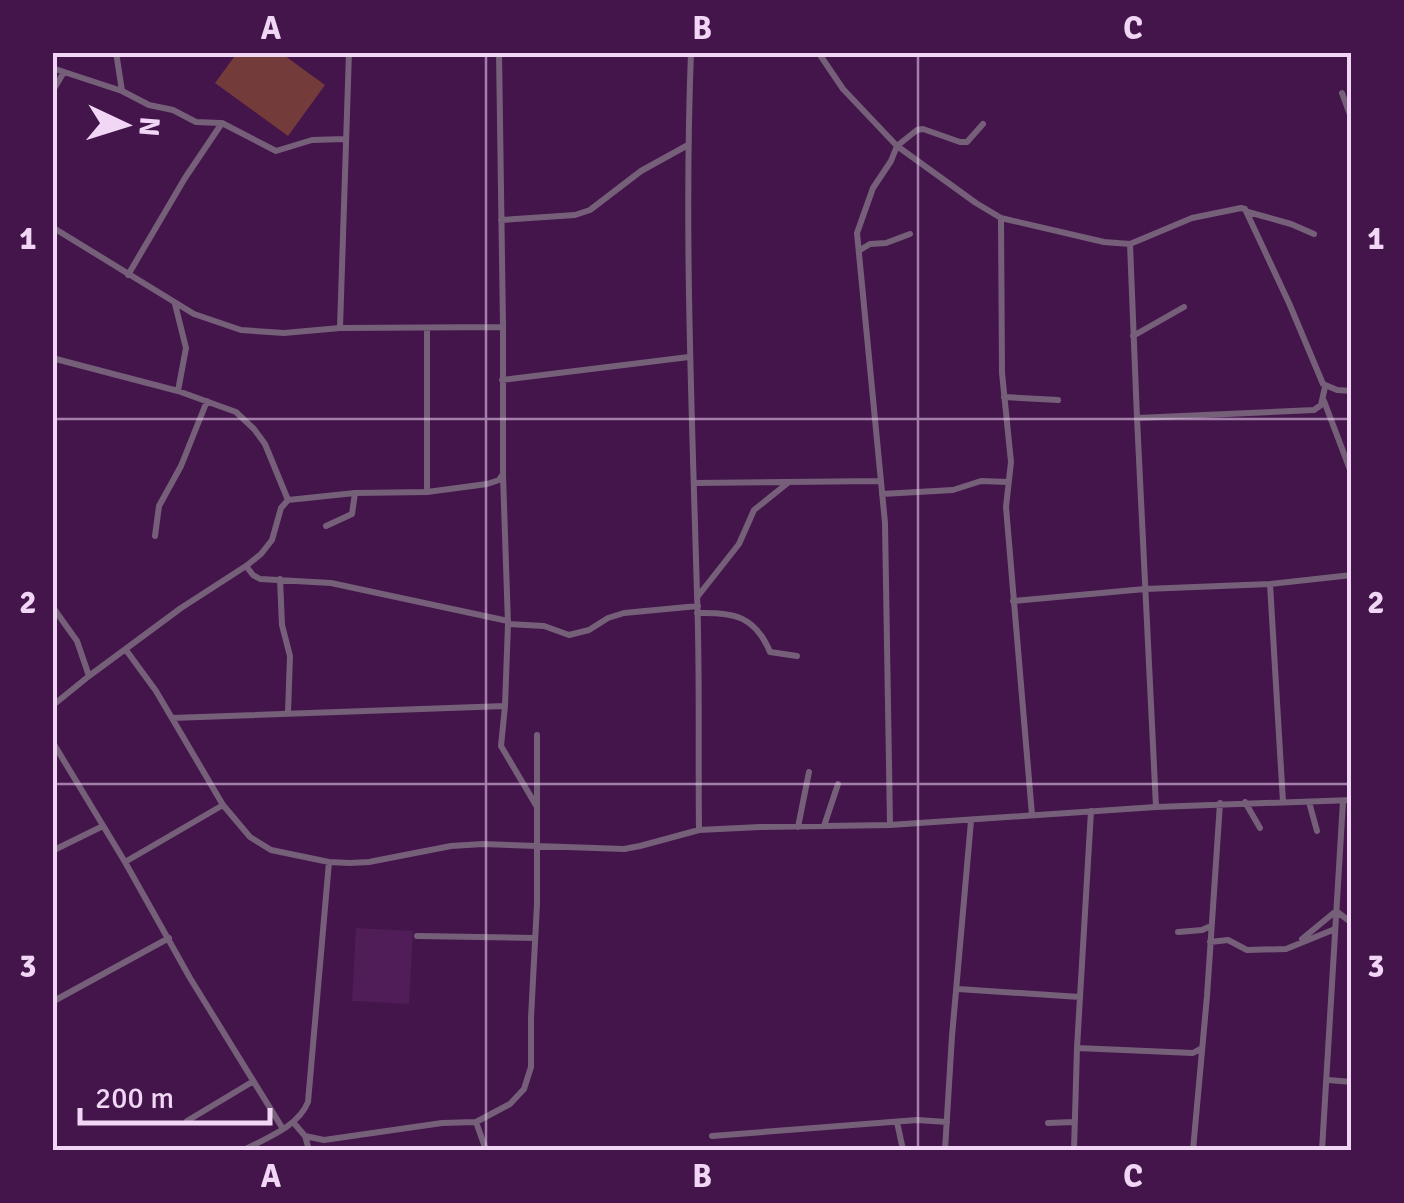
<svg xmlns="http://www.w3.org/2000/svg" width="1404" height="1203" viewBox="0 0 1404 1203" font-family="Signika,sans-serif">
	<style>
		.built { fill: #501d58 }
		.park { fill: #733b3a }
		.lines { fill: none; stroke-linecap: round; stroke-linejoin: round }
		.minor { stroke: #766079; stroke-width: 6 }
		.grid { fill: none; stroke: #f1d6f5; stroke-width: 2.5; stroke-opacity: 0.55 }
		.neatline { fill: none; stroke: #f1d6f5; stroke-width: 4 }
		.grid-label { font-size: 32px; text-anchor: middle; font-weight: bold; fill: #f1d6f5 }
	</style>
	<rect width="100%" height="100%" fill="#43154b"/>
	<path class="built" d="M356,928L413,931L409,1004L352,1001Z"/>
	<path class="park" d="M281,53L325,85L288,136L215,83L237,53Z"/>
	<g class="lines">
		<path class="minor" d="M116,52L122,91
			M691,52C684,233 692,413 697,594C700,672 698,751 699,830
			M818,52L843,89L897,146L976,203L1001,218L1104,242L1130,244L1192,218L1241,208L1245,209L1289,303L1323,384L1337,390L1352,391
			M52,68L122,91L149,105L173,110L196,122L220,123
			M52,92L64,72
			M1342,93L1352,120
			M1248,212L1291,224L1314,234
			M1001,218L1002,373L1011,462L1006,507L1032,815
			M501,220L575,215L590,210L641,171L688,145
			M52,227L194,314L241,330L284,333L340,328L503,327
			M1130,244L1137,418L1156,807
			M860,250L870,244L886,243L910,234
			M128,275L185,178L222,123L276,151L312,140L345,139
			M175,304L186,348L178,391
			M340,328L349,52
			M427,329V492
			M1133,336L1184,307
			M52,358L178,391L236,412L254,429L265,444L288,500
			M502,380L689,357
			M1004,397L1058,400
			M1324,401L1352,475
			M1137,418L1314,410L1321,405L1325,387
			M503,475L508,624L505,706L501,746L537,807
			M695,483L880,481
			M882,494L953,490L981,481L1008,482
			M326,526L352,514L355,493
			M155,536L159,506L181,466L207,401
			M246,566L253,575L260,579L331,583L508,621
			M280,579L282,625L290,656L288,713
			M1270,584L1283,802
			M698,596L739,544L754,510L789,482
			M1013,601L1145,589L1270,584L1352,575
			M52,606L77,641L89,676
			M697,613C734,612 755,616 770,652L797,656
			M508,624L544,626L569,635L589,630L608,618L624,613L698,606
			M126,650L156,691L223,805L250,837L271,850L329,862L350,863L369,862L451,846L483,844L624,849L640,846L699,830L760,827L890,825L1156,807L1352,800
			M52,706L89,676L181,608L246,566L261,554L272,540L281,508L288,500L355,493L427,492L487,484L499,480L503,474V327L499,52
			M172,718L505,706
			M52,741L125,862L190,978L283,1129
			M1245,802L1260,828
			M1309,802L1317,831
			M890,825L885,523L857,233L873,188L891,161L897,146L917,130L923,129L960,142H967L983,124
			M824,826L838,784
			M798,827L809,772
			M52,851L103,826
			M125,862L223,805
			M1178,932L1202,930L1211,926
			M417,936L535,938
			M1302,939L1336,911L1352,923
			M1210,942L1228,940L1247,950L1286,949L1335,929
			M958,989L1080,997
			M52,1002L169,938
			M1077,1048L1193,1053L1200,1049
			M1328,1080L1352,1082
			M187,1121L252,1082
			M293,1122L305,1136L324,1140L442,1123L476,1122L510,1104L524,1089L531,1067V1018L537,904V735
			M476,1122L486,1150
			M897,1122L903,1150
			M1048,1123L1074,1122
			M305,1136L309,1150
			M712,1136L917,1120L947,1122
			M244,1150C266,1138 298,1127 308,1102L329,862
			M945,1150L952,1036L971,821
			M1074,1150L1077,1048L1091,811
			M1193,1150L1207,996L1220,803
			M1322,1150L1343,801"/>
	</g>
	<path class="grid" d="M486,52V1150M918,52V1150M52,419H1352M52,784H1352"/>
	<rect width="1404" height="1203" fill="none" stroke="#43154b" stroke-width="110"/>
	<g transform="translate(125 125) rotate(94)" stroke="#43154b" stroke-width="8" paint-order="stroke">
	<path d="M0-8L18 38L0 25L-18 38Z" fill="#f1d6f5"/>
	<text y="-15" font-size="28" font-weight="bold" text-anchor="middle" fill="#f1d6f5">N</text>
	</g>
	<path d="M80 1108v15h190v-15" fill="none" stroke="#f1d6f5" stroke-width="5"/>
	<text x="95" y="1108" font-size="30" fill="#f1d6f5" stroke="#43154b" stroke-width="8" paint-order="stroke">200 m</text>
	<rect x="55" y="55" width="1294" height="1093" class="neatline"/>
	<g class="grid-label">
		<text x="271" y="39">A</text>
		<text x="702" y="39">B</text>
		<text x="1133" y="39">C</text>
		<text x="28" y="249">1</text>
		<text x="1376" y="249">1</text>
		<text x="28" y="613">2</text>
		<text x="1376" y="613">2</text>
		<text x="28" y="977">3</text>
		<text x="1376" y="977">3</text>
		<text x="271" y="1187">A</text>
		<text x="702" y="1187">B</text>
		<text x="1133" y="1187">C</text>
	</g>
</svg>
